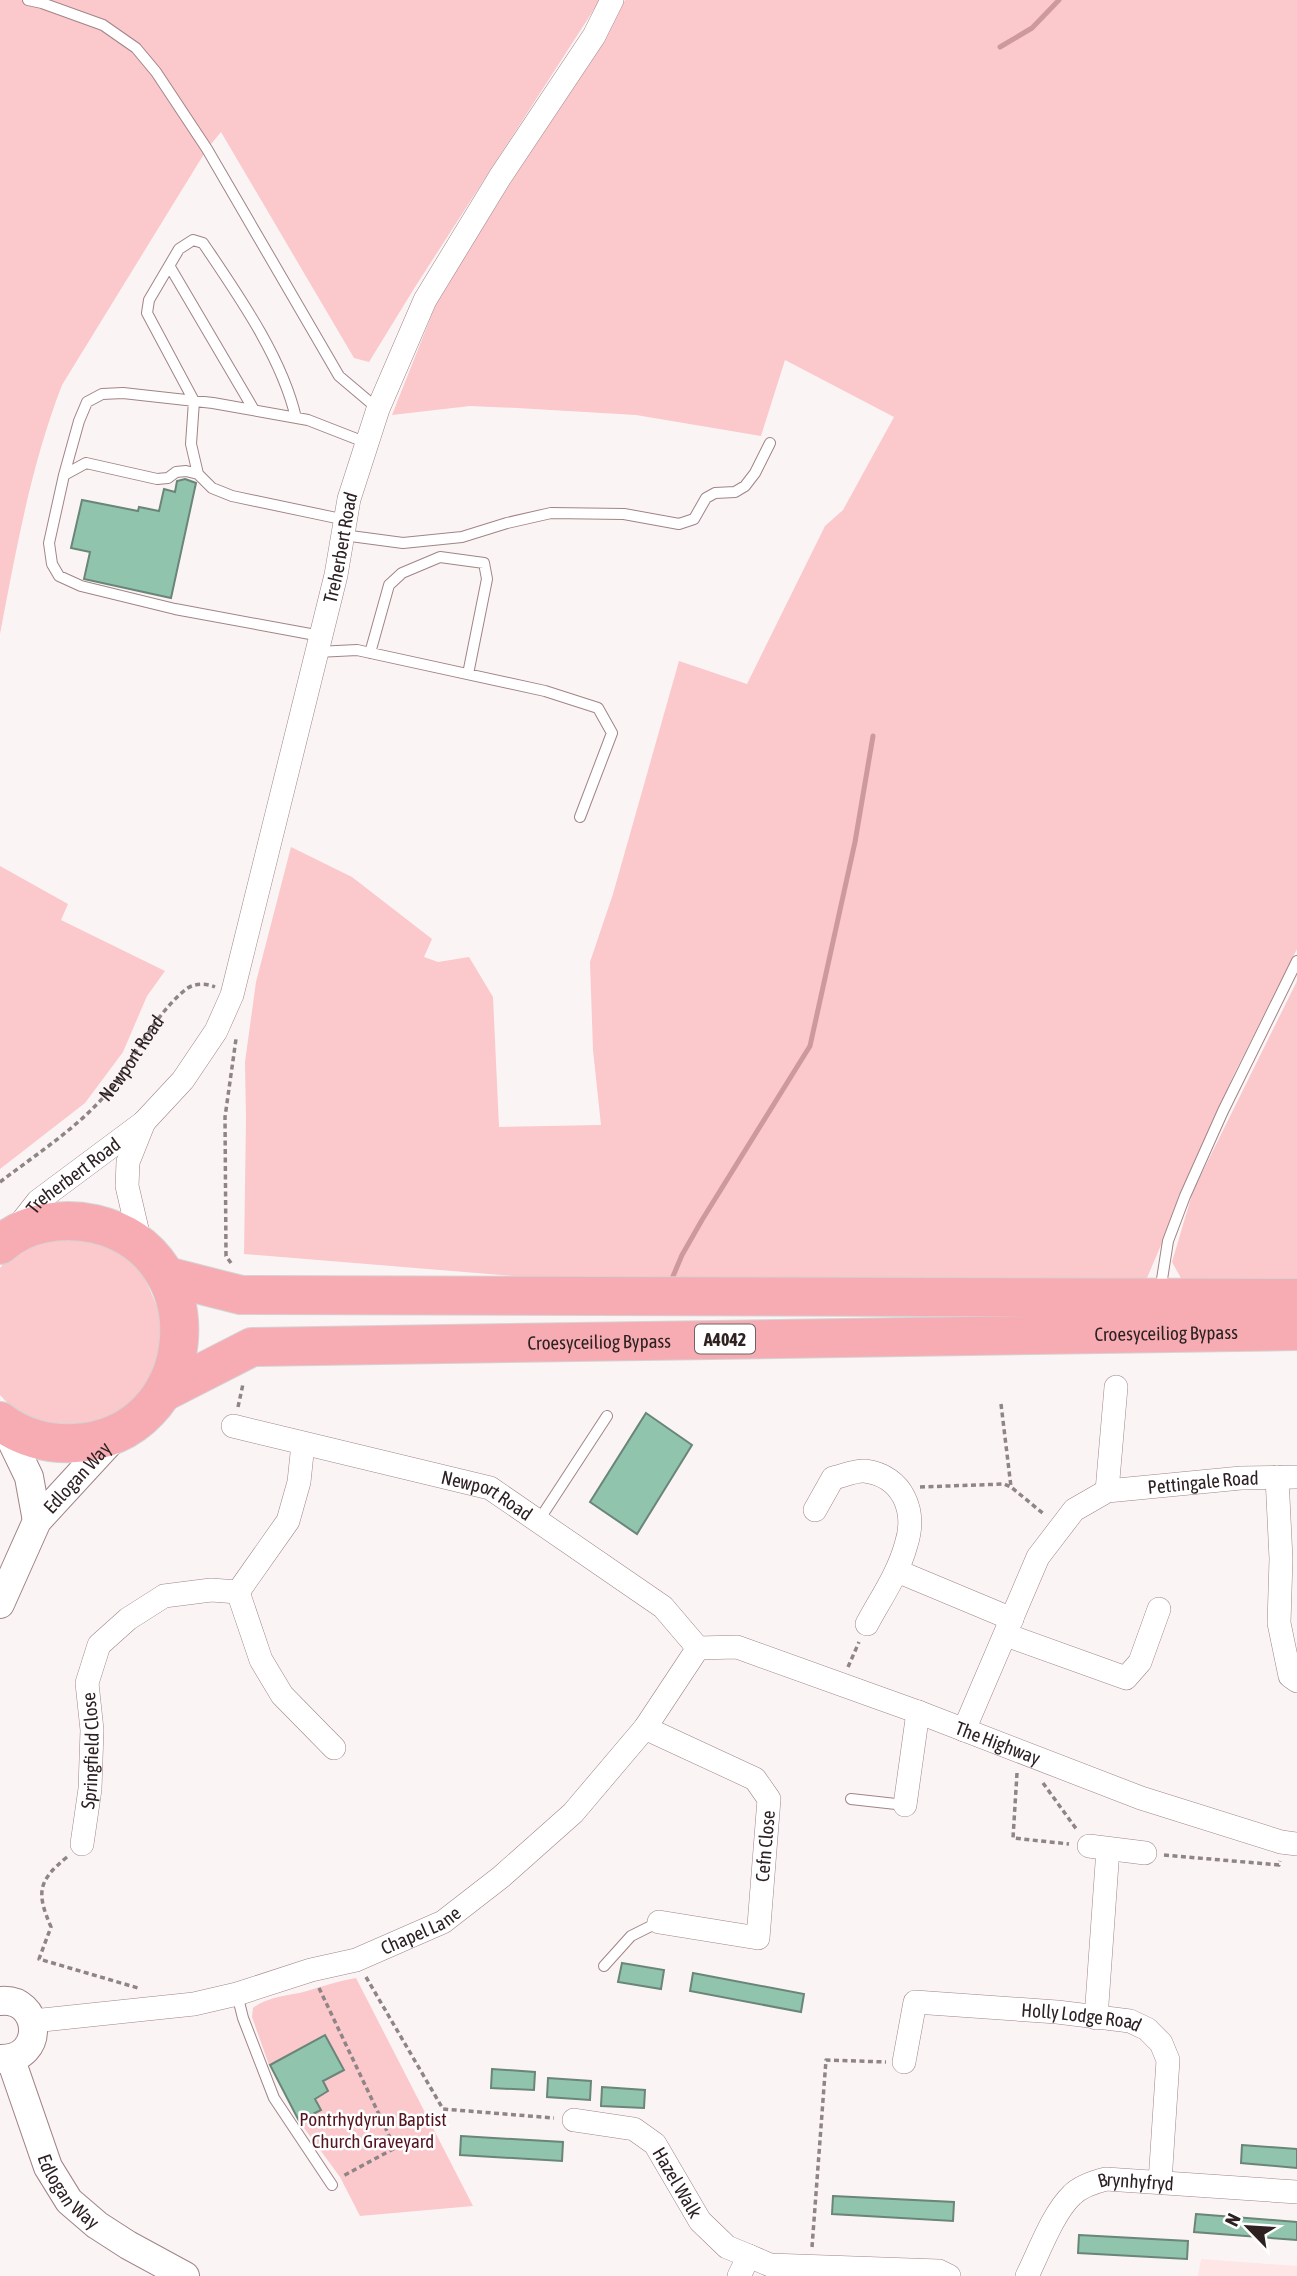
<svg xmlns="http://www.w3.org/2000/svg" width="1297" height="2276" viewBox="0 0 1297 2276" font-family="'Asap Condensed',sans-serif">
	<style>
		.built { fill: #fee5e6 }
		.green { fill: #fbc8cb }
		.lines { fill: none; stroke-linecap: round; stroke-linejoin: round }
		.stream { stroke: #ce999d; stroke-width: 5 }
		.building { fill: #91c4ad; stroke: #6a8579; stroke-width: 2 }
		.service-casing { stroke: #a18486; stroke-width: 12 }
		.minor-casing { stroke: #a18486; stroke-width: 24 }
		.tertiary-casing { stroke: #a18486; stroke-width: 30 }
		.trunk-casing { stroke: #d5d3d3; stroke-width: 40 }
		.path { stroke: #8f8586; stroke-width: 3.5; stroke-dasharray: 5 3.5; stroke-linecap: butt }
		.service { stroke: #fff; stroke-width: 10 }
		.minor { stroke: #fff; stroke-width: 23 }
		.tertiary { stroke: #fff; stroke-width: 28 }
		.trunk { stroke: #f6acb2; stroke-width: 38 }
		.labels { text-anchor: middle; dominant-baseline: central; stroke-width: 5; stroke-linejoin: round; paint-order: stroke }
		.shield { fill: #fff; stroke: #6c6464; stroke-width: 2 }
		.shield-label { font-size: 18px; font-weight: bold; fill: #2d2122 }
		.street-label { font-size: 19px; fill: #2d2122; stroke: #fff }
		.park-label { font-size: 19px; fill: #541420; stroke: #fff }
	</style>
	<rect width="100%" height="100%" fill="#fbf4f5"/>
	<path class="built" d="M1201,2259L1297,2266V2276H1198Z"/>
	<path class="green" d="M0,0H600L415,287L369,362L354,358L221,132L207,149L62,385C31,465 16,550 0,634Z
		M625,0H1297V949L1234,1074L1147,1278L815,1281L538,1278L244,1254L246,1118L245,1062L256,982L291,847L352,877L432,939L424,957L438,962L469,957L493,997L499,1127L601,1125L593,1050L590,962L613,894L679,661L747,684L825,526L843,510L894,417L785,360L761,436L636,415L517,408L470,406L392,415L438,299Z
		M0,866L68,904L61,920L165,971L147,996L123,1052L85,1103L0,1169Z
		M1297,981V1281L1182,1280L1172,1262L1193,1191Z
		M61,1237L91,1239L118,1250L141,1269L164,1323L151,1381L132,1404L107,1420L74,1427L41,1423L12,1408L0,1395V1268C14,1249 39,1242 61,1237Z
		M356,1978L473,2206L360,2216L340,2177L299,2121L320,2110L315,2099L328,2091L323,2081L344,2070L325,2036L269,2065L252,2017L253,2008C268,1996 289,1996 307,1991C323,1986 339,1981 356,1978Z"/>
	<g class="lines">
		<path class="stream" d="M1000,47L1032,28L1059,0
			M671,1281L682,1255L702,1220L810,1046L855,842L873,736"/>
	</g>
	<path class="building" d="M185,479L196,483L171,598L84,579L90,552L71,548L82,500L138,511L139,507L159,511L164,489L175,492L177,481Z
		M646,1413L692,1445L637,1534L590,1502Z
		M622,1963L664,1970L661,1989L618,1982Z
		M693,1973L804,1994L801,2012L690,1991Z
		M325,2035L344,2070L323,2081L328,2091L315,2099L321,2110L299,2121L270,2065Z
		M492,2069L535,2072L534,2090L491,2088Z
		M548,2078L591,2081L590,2100L547,2097Z
		M602,2087L645,2090L644,2108L601,2106Z
		M461,2136L563,2142L562,2161L460,2155Z
		M1242,2145L1297,2149V2168L1241,2163Z
		M833,2196L954,2202L953,2221L832,2214Z
		M1196,2214L1297,2222V2240L1194,2232Z
		M1079,2235L1188,2241L1187,2259L1078,2253Z"/>
	<g class="lines">
		<defs>
			<path id="service" d="M28,0L42,3L103,25L136,48L156,72L207,149L339,376L378,409
				M170,267L254,410
				M198,474L191,444L194,401L147,313L149,300L179,249L193,240L203,243C238,295 282,357 296,418
				M64,475L86,463L157,479L168,478L176,472L186,471L198,474L212,488L232,496L346,520
				M343,535L403,543L462,537L507,523L551,513L624,514L679,524L694,519L706,498L715,493L735,492L745,486L755,473L770,443
				M321,636L175,609L81,586L59,576L52,564L49,543L64,475L79,421L87,402L102,394L123,393L213,403L308,420L367,443
				M317,652L357,650L545,691L598,708L612,733L580,817
				M370,653L389,585L402,573L440,557L484,563L487,579L468,674
				M1160,1292L1168,1241L1185,1196L1223,1111L1297,961
				M539,1520L607,1416
				M851,1799L905,1805
				M604,1966L631,1936L659,1922
				M237,1994L243,2018L274,2098L332,2185"/>
			<g id="minor">
				<path id="s2" d="M16,1229L38,1201L144,1122L183,1080L216,1031L232,995L336,575L349,499L378,409L425,300L500,177L594,36L612,0"/>
				<path d="M141,1246L127,1186L128,1162L144,1122"/>
				<path id="s3" d="M233,1426L490,1488L663,1607L698,1648"/>
				<path d="M1277,1477L1281,1559L1279,1623L1290,1676L1297,1681"/>
				<path d="M1107,1491L1116,1387"/>
				<path d="M815,1510L833,1478C843,1476 855,1470 865,1471C903,1476 917,1511 906,1545C898,1574 881,1598 867,1624"/>
				<path d="M897,1571L1012,1619"/>
				<path d="M238,1592L261,1660L282,1695L334,1748"/>
				<path d="M1006,1635L1126,1678L1140,1662L1159,1609"/>
				<path id="s4" d="M698,1648L737,1647L918,1712L1141,1798L1281,1842L1297,1844"/>
				<path d="M645,1728L755,1779L769,1799L758,1938L659,1922"/>
				<path id="s5" d="M964,1730L1038,1557L1074,1510L1107,1491L1241,1478L1297,1477"/>
				<path d="M905,1805L918,1712"/>
				<path id="s6" d="M82,1844L90,1789L92,1730L87,1683L99,1645L128,1619L164,1596L211,1590L238,1592L288,1521L299,1482L303,1444"/>
				<path d="M1089,1846L1145,1853"/>
				<path d="M1096,2018L1108,1849"/>
				<path id="s7" d="M33,2021L194,2004L237,1994L311,1970L356,1960L443,1922L501,1877L573,1813L645,1728L698,1648"/>
				<path id="s8" d="M904,2062L915,2002L1057,2012L1130,2021L1147,2029L1161,2043L1168,2060L1160,2182"/>
				<path id="s9" d="M574,2120L634,2129L655,2144L700,2221L727,2247L749,2256L770,2265L939,2271L949,2276"/>
				<path d="M739,2276L749,2256"/>
				<path id="s10" d="M1027,2276C1039,2252 1053,2213 1072,2195C1081,2186 1094,2182 1106,2179L1297,2192"/>
			</g>
			<g id="tertiary">
				<path d="M3,1423L29,1477L37,1521"/>
				<path id="s11" d="M0,1604L37,1521L117,1434"/>
				<path d="M0,2001C41,1996 47,2060 0,2059"/>
				<path id="s12" d="M11,2060L48,2167L69,2201L97,2225L128,2245L185,2276"/>
			</g>
			<g id="trunk">
				<path d="M0,1245C25,1222 62,1217 95,1224C219,1253 201,1437 75,1443C48,1445 21,1437 0,1421"/>
				<path d="M166,1276L241,1295L1297,1298"/>
				<path id="s13" d="M164,1392L252,1347L1297,1331"/>
			</g>
		</defs>
		<use href="#service" class="service-casing"/>
		<use href="#minor" class="minor-casing"/>
		<use href="#tertiary" class="tertiary-casing"/>
		<use href="#trunk" class="trunk-casing"/>
		<g class="path">
			<path id="s1" d="M0,1182C34,1156 71,1132 100,1101C132,1067 149,1020 185,990C193,983 206,983 215,987"/>
			<path d="M231,1263L226,1256L225,1117L236,1039"/>
			<path d="M1001,1404L1011,1487"/>
			<path d="M238,1407L243,1384"/>
			<path d="M920,1487L1004,1484L1011,1487L1045,1515"/>
			<path d="M848,1667L859,1642"/>
			<path d="M1017,1773L1013,1838L1069,1844"/>
			<path d="M1043,1783L1077,1830"/>
			<path d="M1164,1855L1279,1865L1280,1861"/>
			<path d="M67,1857C38,1881 36,1892 51,1927L39,1959L138,1988"/>
			<path d="M366,1977L443,2109L554,2118"/>
			<path d="M319,1988L395,2148L343,2176"/>
			<path d="M812,2247L826,2060L886,2062"/>
		</g>
		<use href="#service" class="service"/>
		<use href="#minor" class="minor"/>
		<use href="#tertiary" class="tertiary"/>
		<use href="#trunk" class="trunk"/>
	</g>
	<g class="labels">
		<rect class="shield" x="695" y="1324.5" width="60" height="29" rx="5"/>
		<g class="shield-label">
			<text x="725" y="1339">A4042</text>
		</g>
		<g class="street-label">
			<text stroke="none"><textPath href="#s2" startOffset="784">Treherbert Road</textPath></text>
			<text stroke="none"><textPath href="#s1" startOffset="182">Newport Road</textPath></text>
			<text stroke="none"><textPath href="#s2" startOffset="79">Treherbert Road</textPath></text>
			<text stroke="none"><textPath href="#s13" startOffset="1013">Croesyceiliog Bypass</textPath></text>
			<text stroke="none"><textPath href="#s13" startOffset="446">Croesyceiliog Bypass</textPath></text>
			<text stroke="none"><textPath href="#s11" startOffset="150">Edlogan Way</textPath></text>
			<text stroke="none"><textPath href="#s5" startOffset="382">Pettingale Road</textPath></text>
			<text stroke="none"><textPath href="#s3" startOffset="264">Newport Road</textPath></text>
			<text stroke="none"><textPath href="#s4" startOffset="317">The Highway</textPath></text>
			<text stroke="none"><textPath href="#s6" startOffset="94">Springfield Close</textPath></text>
			<text transform="translate(765 1846) rotate(-85)">Cefn Close</text>
			<text stroke="none"><textPath href="#s7" startOffset="401">Chapel Lane</textPath></text>
			<text stroke="none"><textPath href="#s8" startOffset="228">Holly Lodge Road</textPath></text>
			<text stroke="none"><textPath href="#s9" startOffset="131">Hazel Walk</textPath></text>
			<text stroke="none"><textPath href="#s10" startOffset="161">Brynhyfryd</textPath></text>
			<text stroke="none"><textPath href="#s12" startOffset="145">Edlogan Way</textPath></text>
		</g>
		<g class="park-label">
			<text x="373" y="2119">Pontrhydyrun Baptist<tspan x="373" dy="22">Church Graveyard</tspan></text>
		</g>
	</g>
	<g transform="translate(1248 2227) rotate(295)" stroke="#ffffff" stroke-width="5" paint-order="stroke">
	<path d="M0-5L12 26L0 18L-12 26Z" fill="#2d2122"/>
	<text y="-10" font-size="19" font-weight="bold" text-anchor="middle" fill="#2d2122">N</text>
	</g>
</svg>
